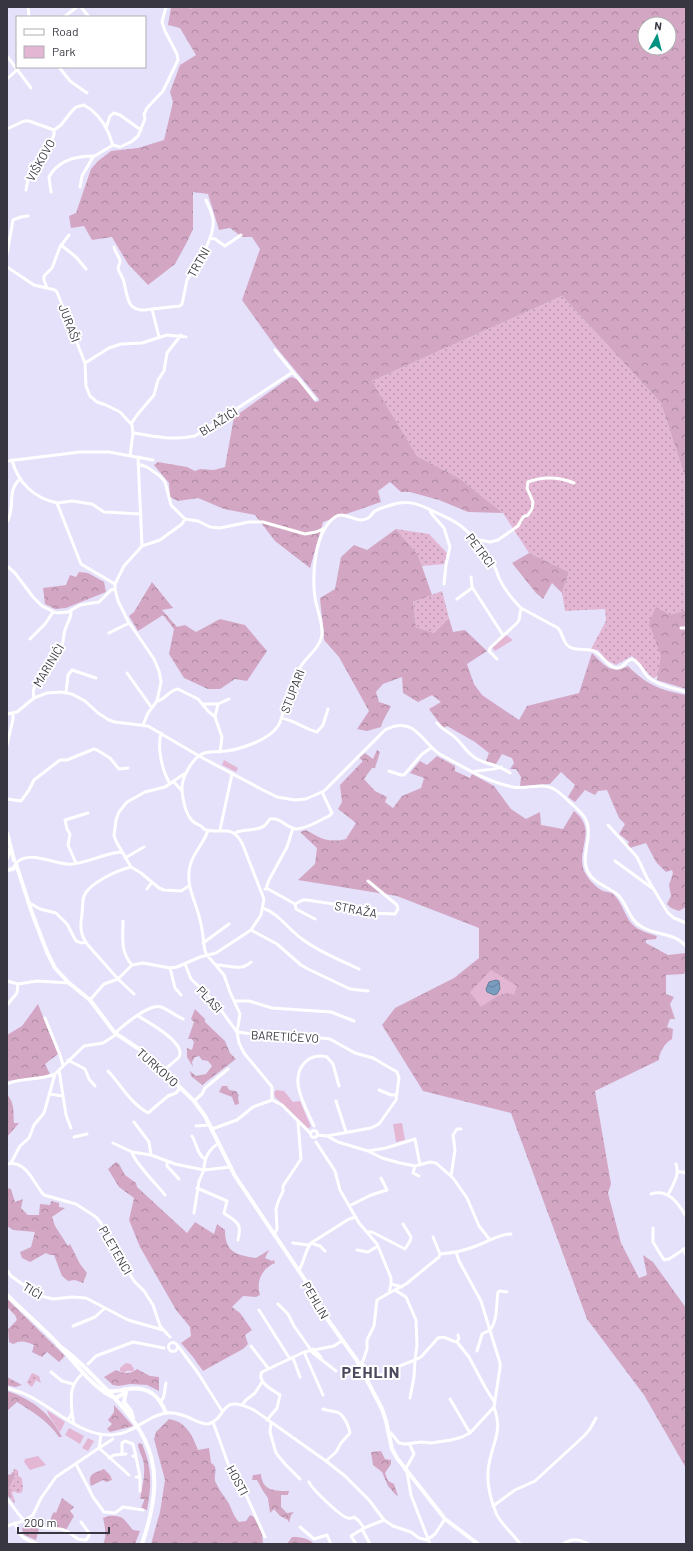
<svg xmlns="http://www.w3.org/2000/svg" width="693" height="1551" viewBox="0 0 693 1551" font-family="Barlow,sans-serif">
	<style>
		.grass { fill: url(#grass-dots) }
		.forest { fill: url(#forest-crowns); fill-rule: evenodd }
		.park { fill: #e3b7d4 }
		.water { fill: url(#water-waves); stroke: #667e99 }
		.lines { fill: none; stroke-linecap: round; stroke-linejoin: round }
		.minor { stroke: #fff; stroke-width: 3 }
		.major { stroke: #fff; stroke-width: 4 }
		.labels { text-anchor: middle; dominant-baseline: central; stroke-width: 4; stroke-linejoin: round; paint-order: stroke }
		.street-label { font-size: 12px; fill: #383641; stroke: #fff }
		.district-label { font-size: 16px; font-weight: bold; letter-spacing: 1px; fill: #4c485e; stroke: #fff }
	</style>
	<defs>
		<pattern id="grass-dots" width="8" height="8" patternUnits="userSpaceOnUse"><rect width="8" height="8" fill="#e3b7d4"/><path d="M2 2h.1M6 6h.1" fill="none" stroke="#b996ae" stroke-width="1.8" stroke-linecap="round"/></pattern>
		<pattern id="forest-crowns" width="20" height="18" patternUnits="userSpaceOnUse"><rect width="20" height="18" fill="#d3a7c4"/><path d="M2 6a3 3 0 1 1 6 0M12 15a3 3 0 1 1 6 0" fill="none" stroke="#ac89a1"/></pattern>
		<pattern id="water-waves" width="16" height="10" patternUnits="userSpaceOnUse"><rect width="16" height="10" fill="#799dbf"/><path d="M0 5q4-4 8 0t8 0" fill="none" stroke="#64819d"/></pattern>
	</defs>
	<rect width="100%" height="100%" fill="#e5e1fb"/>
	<path class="grass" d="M562,296L661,403L686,480V610L670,615V672L653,678C644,670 641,664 632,656L616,665L606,660L598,650L591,649L606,621L605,609L565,611L562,593L569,572L529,553L503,513L459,478L417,456L372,381Z
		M396,529L429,534L447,553L444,564L422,566L418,555Z
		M442,591L449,618L434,633L416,627L413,602Z
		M32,1373L39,1376L41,1383L36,1380L32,1387L28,1384L27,1382Z
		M14,1469L18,1470V1475L22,1479L23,1489L21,1493H17L14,1491L12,1493L15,1501L14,1503L10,1498L12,1497L9,1489L16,1475L13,1472Z"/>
	<path class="forest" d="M171,7H189L191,9L192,7H686V480L661,403L562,296L372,381L417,456L459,478L503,513L468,512L439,500L410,492H401L390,482L378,491L381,502L323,522L310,568L275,541L255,515L224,509L198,498L178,501L170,497L169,483L154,465L158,462L187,467L195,471L200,469L214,470L225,467L234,417L289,378L292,377L298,380L315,402L319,401V399L275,346L242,300L260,249L252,237H242L230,228L219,230L208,194L193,192V229L186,244L175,264L148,285L128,264L112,237L92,240L84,226L71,228L69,216L76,213L91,169L98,161L111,151L138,148L164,140L173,102L170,92L180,65L196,55L180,28L168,25ZM645,24H669V48H645Z
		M396,529L418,555L432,595L413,602L416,627L434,633L449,618L453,632L465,630L487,651L467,664L474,684L482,695L519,720L527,706L579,693L592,653C604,665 611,675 628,666C647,685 660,690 686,695V907L679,911L671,908L667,904L671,896L669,885L673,873L672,870L666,872L656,862L646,843L630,848L627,845L629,842L619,834L625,824L619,818L607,790L598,791L595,795L585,790L575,802L568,797L575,785L561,772L550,784L520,786L521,777L516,769H510L514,763L512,758L502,754L496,764L486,761L489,753L475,742L447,726L444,728H443L429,709L441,702L432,695L418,702L403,693L402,677L383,684L376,692L379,702L391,706C388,713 383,719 381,727L367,731L357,729L369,711L339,657L324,640C324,626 321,613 320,598L335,589L341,557L354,545L367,550Z
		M529,553L569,572L562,593L552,583L543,599L536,593L512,563Z
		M79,572L88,573L104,582L106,592L66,608L55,609L45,604L43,588L66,585L70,575L76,577Z
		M152,582L173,608L162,610L177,627L185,625L196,632L220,619L245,625L267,651L247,681L235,679L220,689H208L184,678L169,654L174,629L163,615L138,631L129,616L134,612Z
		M656,607L670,615L686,610V689L657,680L661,656L649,623Z
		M377,750L380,752L375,768H372L364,779L375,791L387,797L385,802L393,808L402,796L421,788L424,778L410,773L420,761L427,765L437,756L455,766V771L470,778L472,774L494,786L511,809L526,819L540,812L541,825L563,829L574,811C597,830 578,845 583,868C586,877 595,887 603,891C606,892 610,892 612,893C622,901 624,915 632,924C639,931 648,933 657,936L656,939L646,940V943L668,955L686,953V970L684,974L666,975V994L674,997L670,1004L675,1019H670L667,1027L673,1029L672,1039C665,1043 659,1052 659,1060L595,1091L611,1184L608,1193L621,1243L639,1278L647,1275L643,1255L653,1262L686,1308V1468L644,1395L587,1319L511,1113L423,1091L382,1025L395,1008L454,978L479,958V928L397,896L298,880L315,864L317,848L300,832L306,830C322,839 327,843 346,839L356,823L338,809L342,802L340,785L363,761L359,758L365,753L373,759Z
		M38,1004L58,1054L45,1064L51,1076L7,1081V1035L22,1026Z
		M195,1009L205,1019V1022L225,1041L230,1053L236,1059L202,1085L191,1076L190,1071L196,1076L206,1074L212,1066L208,1061L202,1060L199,1056L195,1057L192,1062L193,1067L187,1057V1048L192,1050L194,1042L192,1039H188L194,1022L191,1019Z
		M222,1086H227L229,1090L236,1091L239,1096L238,1097L239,1104L235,1105L232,1097L219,1092Z
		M7,1094C15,1104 13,1111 14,1123H19L7,1137Z
		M116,1162L119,1164L125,1175L136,1183L137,1187L187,1233L195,1222L214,1234L217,1224L225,1230C225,1253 237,1255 256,1258L269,1250L265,1258L272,1261L274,1260L275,1263C261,1269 256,1282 260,1295L256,1297L243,1296L232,1307L240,1313L252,1330L245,1335L248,1344L243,1349L203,1371L193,1357L181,1343L191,1336L190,1327L176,1310L140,1247L129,1220L134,1198L119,1187L108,1169Z
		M7,1188L11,1189L15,1202L23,1199L21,1208L28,1215H39L40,1204L50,1205L51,1201L59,1203V1207L65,1208L52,1217L55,1226L68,1246L70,1244L80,1264L87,1273L83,1283L75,1280L68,1281L62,1276L54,1255H50L46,1253L30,1262L22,1258L20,1252L31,1247L35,1232L13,1230L7,1226Z
		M7,1299L65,1356L59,1362L47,1352L42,1357L32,1352L34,1345C25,1341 21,1340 13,1344L9,1342L8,1329L17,1320L15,1315L7,1307Z
		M137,1369L150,1376L159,1377V1391L147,1385L130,1384L119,1386L113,1385L104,1377L116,1370C125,1374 130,1374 137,1369Z
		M7,1377L22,1385L15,1387L7,1385Z
		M7,1391C32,1399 50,1413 62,1437H59C48,1421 33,1412 17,1402L7,1411Z
		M114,1405L133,1426L110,1432L107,1429L112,1424L108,1420L114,1412Z
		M169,1419C186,1422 192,1434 198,1450L209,1448L211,1463C220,1468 212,1476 216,1483C219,1490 224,1496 228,1502C232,1509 233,1516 239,1522L246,1521L250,1515L254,1517L262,1533L263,1544H151L160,1512L165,1480L154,1439L156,1432Z
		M139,1443L142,1444C152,1468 152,1484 147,1510L141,1508L144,1501V1499H140C142,1488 145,1477 144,1466C144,1459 139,1452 138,1445Z
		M381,1451L385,1459L391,1460V1464L385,1473L388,1481L394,1484L398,1496L396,1495L388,1486L382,1472L373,1465L371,1452Z
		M104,1469L110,1475L112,1480L106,1482L103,1480L91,1486C87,1474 94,1473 104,1469Z
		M13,1472L16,1474L9,1489L12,1497L10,1498L7,1495V1474L10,1475Z
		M261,1474C262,1491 275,1491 289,1491L288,1495H281V1507L287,1513L294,1512L291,1515L289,1523L288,1520L280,1516L274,1509L270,1513L268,1498L263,1491L257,1480H252L253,1475Z
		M62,1498L74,1507L70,1511L74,1516L66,1530L53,1528C50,1522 50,1517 54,1512L56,1513Z
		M109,1516C124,1515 124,1520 133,1530L140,1531L135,1544H103C107,1536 105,1527 103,1518Z
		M28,1526L39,1529L36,1540L24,1535L22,1529L23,1527Z
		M292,1537C300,1537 309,1538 314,1544H287Z"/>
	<path class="park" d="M506,635L513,640L495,651L492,648Z
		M224,760L238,768L236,772L222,765Z
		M491,970L517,986L514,995C503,989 491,1001 481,1007L470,992Z
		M276,1090L284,1091L293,1102L300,1101L311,1127L308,1128L275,1097L274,1093Z
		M402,1123L405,1140L396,1142L393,1124Z
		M126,1363L131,1364L134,1369L133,1371H126L125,1373L120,1371V1368Z
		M47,1410L65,1422L60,1432L48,1414Z
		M69,1428L84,1436L80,1444L65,1435Z
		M88,1438L94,1441L88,1451L82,1448Z
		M38,1456L46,1465L30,1470L24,1462L25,1459Z"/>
	<path class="water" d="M496,980L499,981L500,989L497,994L494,995L487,992L486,989L489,982Z"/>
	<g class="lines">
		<path class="minor" d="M28,7L29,17
			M81,7L89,17
			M64,17L77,7
			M7,56L31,88
			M59,67L70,81L87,93
			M7,79L18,69
			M106,128L110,116L114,113L120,115L141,130
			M7,129L24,121H29L54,130L61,125L72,111L76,107L84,105C95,111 103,121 108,132C110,136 111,141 113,145L93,157L82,176L80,187
			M113,145L120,147L131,142L138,136L145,119L144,114L147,108L163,91L178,60L177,54L165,31L162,22L166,7
			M26,190L28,179L37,171L54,135V130
			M51,192L49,177C58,160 77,156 94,156
			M206,200C213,215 216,222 210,238
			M61,245L76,257L86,269
			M114,247C115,252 120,257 120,262C120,264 118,266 118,268C119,273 123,277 124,282C128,301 128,314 152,309
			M7,254L13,220L21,217L28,216
			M7,267L34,285L55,290L57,292L85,363L86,386L90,396L97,402L106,405L120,412L132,425L133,433L130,456
			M47,288L44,280V276L52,268L60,247L69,235
			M159,337L152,309L180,306L182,304L187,280L205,251L210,238L215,239L225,246L241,235
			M275,350L315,399
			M85,363L109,348L121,344L142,343L167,335L186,337
			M131,424L137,415L154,395L158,380L164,371L167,353L181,335
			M133,433C155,436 173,441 195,436L293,372
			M138,457L142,546
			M12,460C18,483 34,498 57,503L81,564L115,584
			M7,461L80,452H109L153,460
			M138,464L147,467L160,476L165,482L171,505L185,519L198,521L210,527L220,528L249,522H263L305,534L316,532L325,528
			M57,503L72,501L92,504L104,512L141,514
			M430,510L431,513L444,528L450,547L446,565L444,584
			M7,522C16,508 6,491 20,479
			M475,539L490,542L498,540L518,526L523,517L528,515L532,509L533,502L527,488L528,482C544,476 559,477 574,483
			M7,566L15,573L33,597L42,606L56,613L68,612L80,605L99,602L111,590L115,589
			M471,577L472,587L503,635
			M457,599L472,588
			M681,628H686
			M109,633L129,623
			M30,639L45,624L53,612
			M497,659L489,651L490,648L517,623L519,620L521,608
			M127,673L152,708
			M66,693L68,675L72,670L96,678
			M34,698C29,679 54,663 61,648C64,642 63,636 65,630C67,622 72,618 71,610
			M157,701C165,700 169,690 178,689L198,699L208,711L215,717L222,737L220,752
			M203,704H218L229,699
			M7,714L17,712L34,698L47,693L61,692L72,694L85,701L98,713L109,720L115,722L148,726L199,756L263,790L277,797L295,800L306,799L324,791L385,730C413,715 421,740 438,753C462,766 486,782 513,787C526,790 542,782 554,789C561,793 567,800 573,805C577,809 582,813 585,818C595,836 579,855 588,872C594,884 610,887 619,896C628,906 629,920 642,927C657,936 674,932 686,946
			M215,717L218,704
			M281,718C295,720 304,729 317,732L323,725L328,709
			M437,723C442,729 447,731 452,735C462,742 466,753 477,759C488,765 500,765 510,773
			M143,725L148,713L157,701L161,682L159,671L154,659L128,621L118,601L115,589V584L124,566L142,546L160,540L182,524L185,519
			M161,733C157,749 162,770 170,784
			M7,745L13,719V713
			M389,771L401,775H404L422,754L431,748
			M473,772C482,769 492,771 501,767
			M184,774L165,787L145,792L127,802L119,812L116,820L114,836L117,843L131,867L141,873L159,888L164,890L181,891L189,886
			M174,782L182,791
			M7,799L21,801L29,790L34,780L60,760H67L94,749L97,750L110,758L119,769L128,768
			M608,825L637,857L647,878L668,913L674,918L686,923
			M208,830C204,844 193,852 190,866C185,886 196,901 200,920C203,930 203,940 205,951L207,955L224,975L230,992L240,1014L237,1032L239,1043L244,1053L272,1087V1100L253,1107L237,1120L212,1129
			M220,830L232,774
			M235,833C243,828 255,832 264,826C266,825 268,821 270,819C281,817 286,828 296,829C307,829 320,820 329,816L332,813L322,792
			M125,858L144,847
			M615,861L652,888
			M16,863C29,850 51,863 67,864C83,866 105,852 122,852
			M76,863L68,845L70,834L67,829L65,820L88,813
			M131,867C118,870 89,883 84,896C82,901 83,908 82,914C80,926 80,934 87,944L118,979L134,994
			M147,889L152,882
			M265,889H268L295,904
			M266,889L269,880L287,847L293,828
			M28,902L40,909L56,913L67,924L76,941L82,943L86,942
			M295,904L303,900H307L346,906L369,913L395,914L398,909L397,905L368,881
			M295,904L296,909L315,919
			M263,908C279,914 288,929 302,939C319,952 340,960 359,969
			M123,921C123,937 120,952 132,965
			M251,930L261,915L264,899L242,843C232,824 222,834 206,830C203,829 203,828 201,826C197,824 192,822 190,818C185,811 182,797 182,788C182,777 192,759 202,754C209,751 219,752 226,751C241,749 269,740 278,726C283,718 284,707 287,697C290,687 296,675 301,666C308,655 320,648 322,635C323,623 317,610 315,598C312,575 314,532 335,517C346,510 356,525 368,518C371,517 372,513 375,511C379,509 384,507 388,506C405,499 417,503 433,511C443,516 452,519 461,526C474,536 486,550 494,565C496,569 497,573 499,578C504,589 512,599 521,608L558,628C562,633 563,640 567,645C574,652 586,648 594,651C603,655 607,667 617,668C624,668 626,660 632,659C640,662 642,670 647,676C656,685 674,688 686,692
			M251,930L277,944L301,965L308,969L350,989L368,991
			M203,943L229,924
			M185,964L191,979L215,1002L237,1032L259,1035L281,1034L330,1039L355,1053L373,1058L397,1072L399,1078L396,1100L379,1124L371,1128L327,1136L317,1135
			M217,965C229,965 241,972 251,962
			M170,968L175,988L181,995
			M7,981L18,984L37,981L69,983
			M90,1000L104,984L118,979L132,965L143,963L170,968L177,967L200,957L216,953L251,930
			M235,1001H249L272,1008L331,1012L354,1021
			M7,1005L17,993L18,984
			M138,1016C148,1022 187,1043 179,1057C177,1060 167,1067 163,1071
			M45,1018L60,1055L63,1065
			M115,1033C124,1025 150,1003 161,1007C169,1010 176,1016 183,1019
			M68,1060L85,1069L89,1079L95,1086
			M59,1070L66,1115L71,1128
			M108,1071C122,1086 130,1103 148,1113L168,1096L176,1093L180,1088
			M7,1084C22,1077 38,1081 55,1074
			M379,1090L391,1095H397
			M49,1094L63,1096
			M272,1100L282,1105L310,1133
			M194,1101L202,1094L205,1088L228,1069
			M336,1101L346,1132
			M134,1122L149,1142L151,1155
			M196,1126L210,1125
			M314,1126C306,1108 285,1075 309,1059C314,1056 320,1055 327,1057L333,1064L339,1086
			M310.5 1134a3.5 3.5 0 1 1 7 0a3.5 3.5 0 1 1-7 0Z
			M192,1136C197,1144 197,1155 205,1159
			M327,1136L338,1142L368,1151L382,1158L400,1163L415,1166L430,1162L436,1163L453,1178L458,1185L467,1198L479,1226L490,1240
			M74,1137L87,1134
			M316,1142L335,1171L340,1190L359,1223L377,1244L380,1251L391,1278V1284L389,1293
			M113,1143L132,1152L151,1155L175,1164L204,1170C204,1159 209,1149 219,1143
			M368,1151L386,1148L415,1139L420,1165
			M132,1152C133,1161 158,1186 165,1195
			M167,1161V1166L179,1179
			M11,1163L20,1146L29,1138L34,1125L44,1113L55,1074L84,1046L103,1043L117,1034
			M7,1164C27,1160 33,1183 44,1195L76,1204L96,1217L101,1223L107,1235L134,1281L144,1291L153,1305L160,1326L170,1337
			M415,1166L413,1173L419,1176
			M678,1172H684L686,1174
			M451,1176L455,1150L453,1135L457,1129H461
			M197,1188L227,1201L224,1213C238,1223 242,1223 238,1240
			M651,1194C668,1188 678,1203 686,1216
			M668,1195C673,1184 680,1176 676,1164
			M349,1206L371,1195L387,1190L381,1178
			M194,1213L199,1181L204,1170L231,1167
			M653,1228V1242L664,1260L669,1259L686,1248
			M367,1232H372L405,1249L410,1241L411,1237L403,1224
			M274,1235L277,1229L276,1209L278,1202L283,1191V1186L301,1159L298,1122
			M433,1237L440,1254
			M293,1243L309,1245
			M311,1243L320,1246L325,1251
			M683,1249L686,1255
			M357,1250L368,1252L378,1246
			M456,1252L459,1261L481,1301L500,1363V1368L494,1407C503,1432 493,1441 489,1464C486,1479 490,1498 496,1513C501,1525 513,1533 520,1544
			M7,1270L11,1276L36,1294L45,1297L53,1299L72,1297L86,1298L128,1320L163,1330
			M299,1270C304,1262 305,1251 311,1243L349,1219L356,1217
			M391,1284L402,1287
			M278,1304L288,1314L294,1326L313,1353L336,1371
			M259,1310L290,1359
			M73,1326L95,1317L105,1308
			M490,1330C498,1320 496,1304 498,1292L500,1291L507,1292
			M457,1342L459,1338L458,1335
			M168.5 1347a4.5 4.5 0 1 1 9 0a4.5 4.5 0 1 1-9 0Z
			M178,1346L198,1373L222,1411
			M251,1346L268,1368
			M313,1349L321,1357
			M477,1351L482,1334L488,1331H490
			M304,1352L323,1395
			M293,1358L300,1377
			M362,1363L370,1376L374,1377L379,1376L392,1369L415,1360L417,1345L416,1320L406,1297L395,1290
			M88,1364L96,1356L133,1342L164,1348
			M359,1364L363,1361L367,1349V1340L374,1326L377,1300L389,1293L406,1284L439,1257L440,1254C452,1253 464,1251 476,1246C488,1242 498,1234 511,1234
			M51,1372L62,1381L73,1384
			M7,1388C14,1390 21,1392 27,1395C55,1408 79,1436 112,1435C134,1434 147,1415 167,1413C183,1411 199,1425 208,1424C228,1419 218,1392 254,1410L326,1461L345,1476L369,1500L384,1520L393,1526L411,1532L419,1538L427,1540
			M410,1398L414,1377L415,1360L421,1357L438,1338C445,1335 450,1341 457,1342L469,1357L485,1387L495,1403
			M450,1399L470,1433
			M161,1401C166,1396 164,1389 166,1383
			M242,1405L246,1400L255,1393L262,1382
			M323,1409C328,1411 335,1411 339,1413C345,1417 349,1427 350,1433L341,1443L336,1452L326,1461
			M72,1413C71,1397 69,1387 81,1375
			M68,1420L72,1413L74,1424
			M267,1420L277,1408L280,1395C273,1390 256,1382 262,1372L304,1352L334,1346L343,1340
			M213,1422L231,1472L247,1497L265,1537
			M271,1423L270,1432L276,1453L285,1464L300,1479
			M389,1432L391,1433L399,1443L405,1444L421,1442L431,1443L451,1440L462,1437L470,1433L494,1407
			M113,1439L99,1448L129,1475
			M122,1454V1443L125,1441L133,1444L136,1456
			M133,1456L136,1457L140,1477H136
			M109,1458L114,1455L126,1454
			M76,1464L93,1497L104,1512L115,1513L123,1507L143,1510
			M405,1470L414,1454L410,1445
			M407,1472L411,1495L430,1544
			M140,1477V1491
			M309,1482C312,1489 341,1517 348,1518C351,1519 352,1518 354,1517L359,1521L364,1528
			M7,1499C22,1516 20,1524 45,1528C51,1529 59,1528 64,1530C73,1533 75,1541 86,1540L89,1536V1533L81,1522
			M493,1506L515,1490L535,1481L584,1436L590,1429L596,1418
			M15,1523C20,1538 24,1539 38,1544
			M7,1526L23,1521L33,1515L41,1498L56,1477L99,1448L101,1435
			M300,1527L314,1539L327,1535L331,1544
			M362,1529L370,1544
			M427,1540L435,1534L445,1519
			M356,1544L351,1536L364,1528L384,1520
			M563,1544C573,1538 579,1539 589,1544"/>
		<path class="major" d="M7,833L14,860
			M7,858L10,849
			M16,864L32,913L47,952L55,968L69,983L90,1000L115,1033L145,1053L194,1101L205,1116L235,1176L305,1280L328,1320L356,1359L382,1409L386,1421L392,1449L397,1458L445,1519L478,1544
			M7,870L13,869L16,865
			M7,1295C24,1312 42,1327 58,1344C71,1359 97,1393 116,1398L126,1392
			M58,1345C75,1356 88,1371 103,1386C156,1439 166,1472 142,1544
			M109,1391C116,1392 120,1390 127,1389C148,1386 159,1395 166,1413
			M126,1392L124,1402L131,1411L133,1418"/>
	</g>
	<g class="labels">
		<g class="street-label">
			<text transform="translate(40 160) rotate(-61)">VIŠKOVO</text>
			<text transform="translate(198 262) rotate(-61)">TRTNI</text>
			<text transform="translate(70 323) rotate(69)">JURAŠI</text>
			<text transform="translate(218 421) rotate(-32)">BLAŽIĆI</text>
			<text transform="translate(481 550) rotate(53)">PETRCI</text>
			<text transform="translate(48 665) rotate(-59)">MARINIĆI</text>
			<text transform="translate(292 691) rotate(-69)">STUPARI</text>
			<text transform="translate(356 909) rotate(11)">STRAŽA</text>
			<text transform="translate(210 999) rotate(47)">PLASI</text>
			<text transform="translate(285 1036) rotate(3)">BARETIĆEVO</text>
			<text transform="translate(158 1067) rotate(42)">TURKOVO</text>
			<text transform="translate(116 1250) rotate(60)">PLETENCI</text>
			<text transform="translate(33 1290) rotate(31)">TIĆI</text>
			<text transform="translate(316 1300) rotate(60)">PEHLIN</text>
			<text transform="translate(238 1480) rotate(62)">HOSTI</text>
		</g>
		<g class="district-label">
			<text x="371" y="1371">PEHLIN</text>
		</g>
	</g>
	<rect width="693" height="1551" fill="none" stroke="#383641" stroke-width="16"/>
	<rect x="16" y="16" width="130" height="52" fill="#ffffff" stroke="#afafb3"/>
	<rect x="24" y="29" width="20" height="6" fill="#ffffff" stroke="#afafb3"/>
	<text x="52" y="36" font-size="12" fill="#383641">Road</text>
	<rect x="24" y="46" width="20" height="12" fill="#e3b7d4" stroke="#afafb3"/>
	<text x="52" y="56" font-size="12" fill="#383641">Park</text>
	<g transform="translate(657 36) rotate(7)"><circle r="19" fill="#ffffff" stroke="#afafb3"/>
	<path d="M0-3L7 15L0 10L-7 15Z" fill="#019381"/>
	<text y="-6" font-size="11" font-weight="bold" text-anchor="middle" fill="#383641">N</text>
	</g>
	<path d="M18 1527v6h91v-6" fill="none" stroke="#383641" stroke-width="2"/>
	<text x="24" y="1527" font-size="12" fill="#383641" stroke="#ffffff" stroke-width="3" paint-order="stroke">200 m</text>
</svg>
